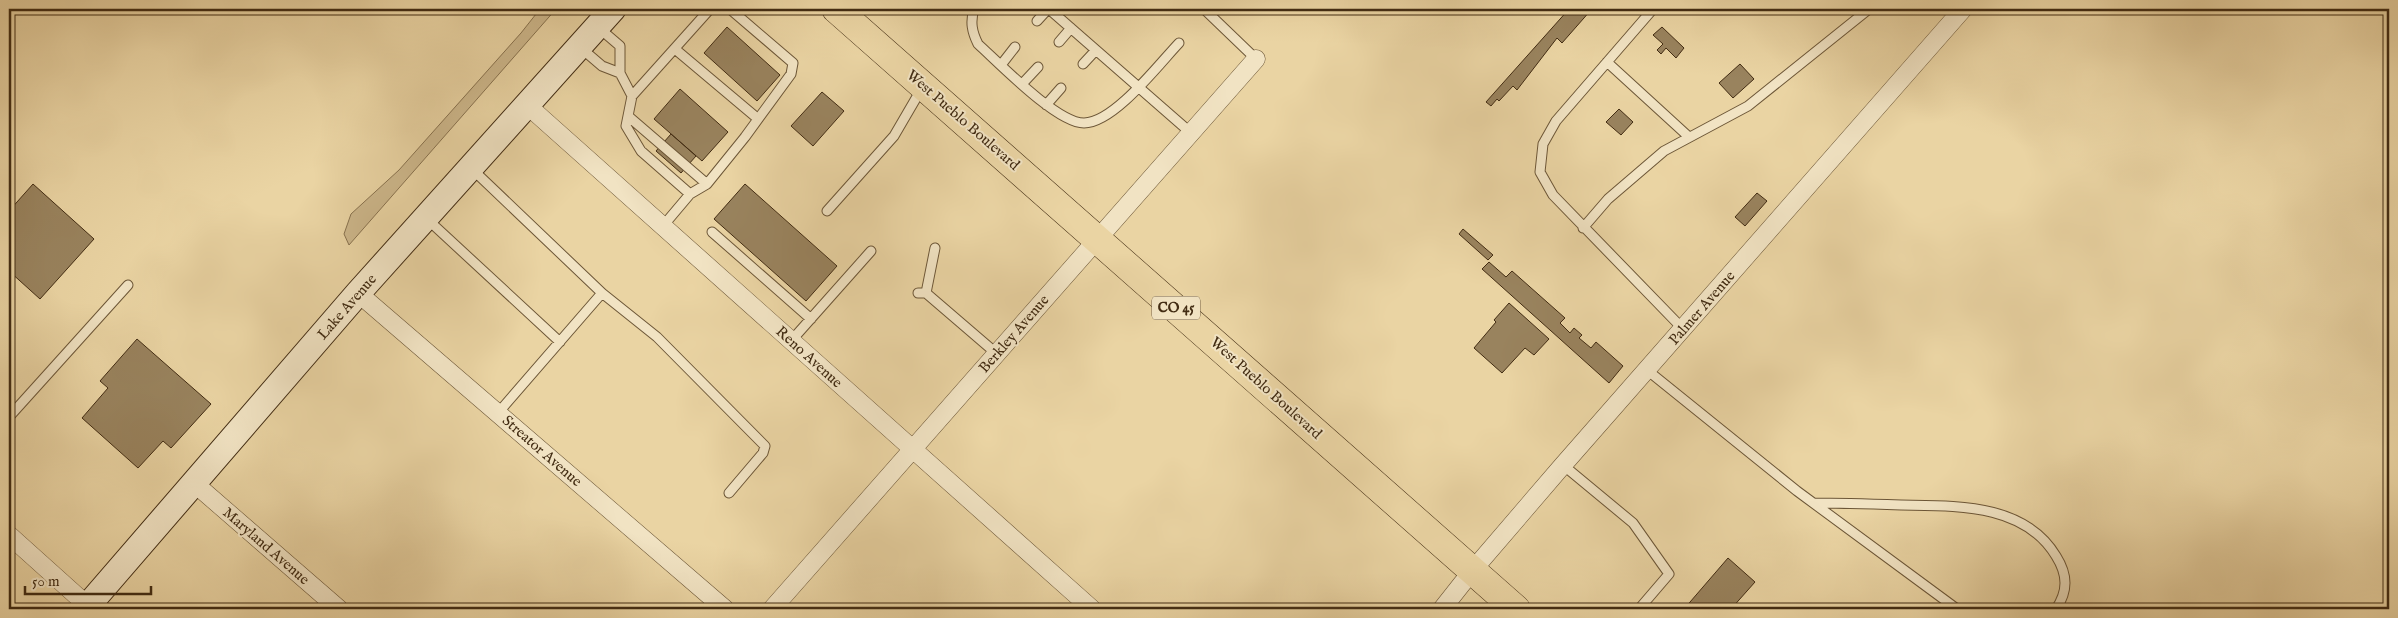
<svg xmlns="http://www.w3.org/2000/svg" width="2398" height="618" viewBox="0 0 2398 618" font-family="'IM FELL English',serif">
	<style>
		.green { fill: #cdb78b; stroke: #88724f }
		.building { fill: #99835e; stroke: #422c13 }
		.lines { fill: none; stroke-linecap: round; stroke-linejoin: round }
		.lane-casing { stroke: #6c5637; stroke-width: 11 }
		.street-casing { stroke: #6c5637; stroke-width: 19 }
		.secondary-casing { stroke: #422c13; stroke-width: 27 }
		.primary-casing { stroke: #422c13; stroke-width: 29 }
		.lane { stroke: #f1e3c3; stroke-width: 9 }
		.street { stroke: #f1e3c3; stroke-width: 18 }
		.secondary { stroke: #f1e3c3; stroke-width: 25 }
		.primary { stroke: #ead4a3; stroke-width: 28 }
		.labels { text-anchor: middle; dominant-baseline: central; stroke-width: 4; stroke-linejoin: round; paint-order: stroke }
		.shield { fill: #f1e3c3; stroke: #766348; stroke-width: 1 }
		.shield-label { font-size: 14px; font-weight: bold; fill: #422c13 }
		.street-label { font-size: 15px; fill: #422c13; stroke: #f1e3c3 }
	</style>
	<rect width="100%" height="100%" fill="#ead4a3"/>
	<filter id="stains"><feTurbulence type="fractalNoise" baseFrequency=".004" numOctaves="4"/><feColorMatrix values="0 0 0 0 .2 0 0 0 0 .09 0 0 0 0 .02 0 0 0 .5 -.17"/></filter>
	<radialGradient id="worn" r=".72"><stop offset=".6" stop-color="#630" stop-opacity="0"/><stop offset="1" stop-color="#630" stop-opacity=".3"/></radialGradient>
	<path class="green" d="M540,9H556L349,245L344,234L351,214L399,170L521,33Z"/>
	<path class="building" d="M1569,9L1591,10L1562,43L1557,38L1517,90L1513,86L1499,101L1497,99L1491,106L1486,102Z
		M727,27L780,75L757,101L704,53Z
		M1662,27L1684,48L1676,58L1666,48L1661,54L1657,50L1663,44L1653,35Z
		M1740,64L1754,79L1733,98L1719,83Z
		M680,89L728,132L702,161L654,119Z
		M822,92L844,111L813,146L791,126Z
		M1619,109L1633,122L1621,135L1606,122Z
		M671,134L696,156L681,173L656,151Z
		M33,184L94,239L40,299L9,271V211Z
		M745,184L837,266L806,301L714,219Z
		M1757,193L1767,201L1745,226L1735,217Z
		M1463,229L1493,255L1488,260L1459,234Z
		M1489,262L1506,277L1512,271L1565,318L1560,323L1570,333L1574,328L1582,335L1579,338L1591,348L1596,342L1623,366L1609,383L1482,269Z
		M1509,303L1549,339L1534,355L1525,348L1502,373L1474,348L1496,322L1494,320Z
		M137,339L211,404L171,448L163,441L138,468L82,418L108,388L100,381Z
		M1728,558L1755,582L1731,609H1684Z"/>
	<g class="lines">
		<defs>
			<path id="lane" d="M974,9C970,22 972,32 978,44C1000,64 1057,123 1084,123C1114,123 1159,64 1179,43
				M1049,9L1191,133
				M1204,9L1256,59
				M1653,9L1556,121L1543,144L1540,172L1553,195L1683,329
				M1037,21L1048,9
				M1059,42L1071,28
				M581,48L602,66L620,73V46L599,28
				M675,49L757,118
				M1607,62L1689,137
				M1083,64L1096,50
				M1001,65L1015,47
				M620,73L632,96L626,126L641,151L690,194L663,226
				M1023,83L1038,67
				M632,96L710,9
				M1046,105L1061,88
				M628,116L707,184
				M471,168L602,293L498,413
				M690,194L707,184L745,137L791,74L793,63L730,9
				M827,211L894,136L922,88
				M426,218L560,342
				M1583,228L1608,199L1664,151L1748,106L1869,9
				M712,232L811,319
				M602,293L657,337L765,446L763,453L729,493
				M918,293H926L997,354
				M926,293L935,248
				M791,341L871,251
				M1647,370L1797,491L1957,609
				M9,417L128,285
				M1563,465L1633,523L1669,574L1639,609
				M1814,503C1843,503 1872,504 1901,505C1956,506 2024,503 2056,556C2068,575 2068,591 2056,609"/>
			<path id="street" d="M527,105L1092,609
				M358,293L725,609
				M194,483L339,609
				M9,535L88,606
				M772,609L1256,59
				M1442,609L1472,571L1563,465L1963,9"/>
			<path id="secondary" d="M85,609L358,293L613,9"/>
			<path id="primary" d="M836,9L1516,609"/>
		</defs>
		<use href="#lane" class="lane-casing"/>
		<use href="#street" class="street-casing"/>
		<use href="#secondary" class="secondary-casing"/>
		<use href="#primary" class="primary-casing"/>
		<use href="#lane" class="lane"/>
		<use href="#street" class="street"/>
		<use href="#secondary" class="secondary"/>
		<use href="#primary" class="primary"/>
	</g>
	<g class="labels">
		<rect class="shield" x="1152" y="296.5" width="48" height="23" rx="4"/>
		<g class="shield-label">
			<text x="1176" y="308">CO 45</text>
		</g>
		<g class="street-label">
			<text transform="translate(963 120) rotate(41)">West Pueblo Boulevard</text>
			<text transform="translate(347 307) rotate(-49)">Lake Avenue</text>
			<text transform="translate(1702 308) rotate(-49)">Palmer Avenue</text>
			<text transform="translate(1014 334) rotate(-49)">Berkley Avenue</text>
			<text transform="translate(809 357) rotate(42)">Reno Avenue</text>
			<text transform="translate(1266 388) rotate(42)">West Pueblo Boulevard</text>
			<text transform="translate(542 451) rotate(41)">Streator Avenue</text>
			<text transform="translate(266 546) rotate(41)">Maryland Avenue</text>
		</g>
	</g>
	<rect width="2398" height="618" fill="none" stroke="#ead4a3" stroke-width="30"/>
	<rect x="10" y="10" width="2378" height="598" fill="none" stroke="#422c13" stroke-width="2.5"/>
	<rect x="15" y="15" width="2368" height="588" fill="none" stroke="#422c13"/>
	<path d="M25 586v8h126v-8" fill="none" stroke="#422c13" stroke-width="2.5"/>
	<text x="32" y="586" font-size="15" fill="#422c13" stroke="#f1e3c3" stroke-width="4" paint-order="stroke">50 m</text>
	<rect width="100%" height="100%" filter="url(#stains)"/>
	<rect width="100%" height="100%" fill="url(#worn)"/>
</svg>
